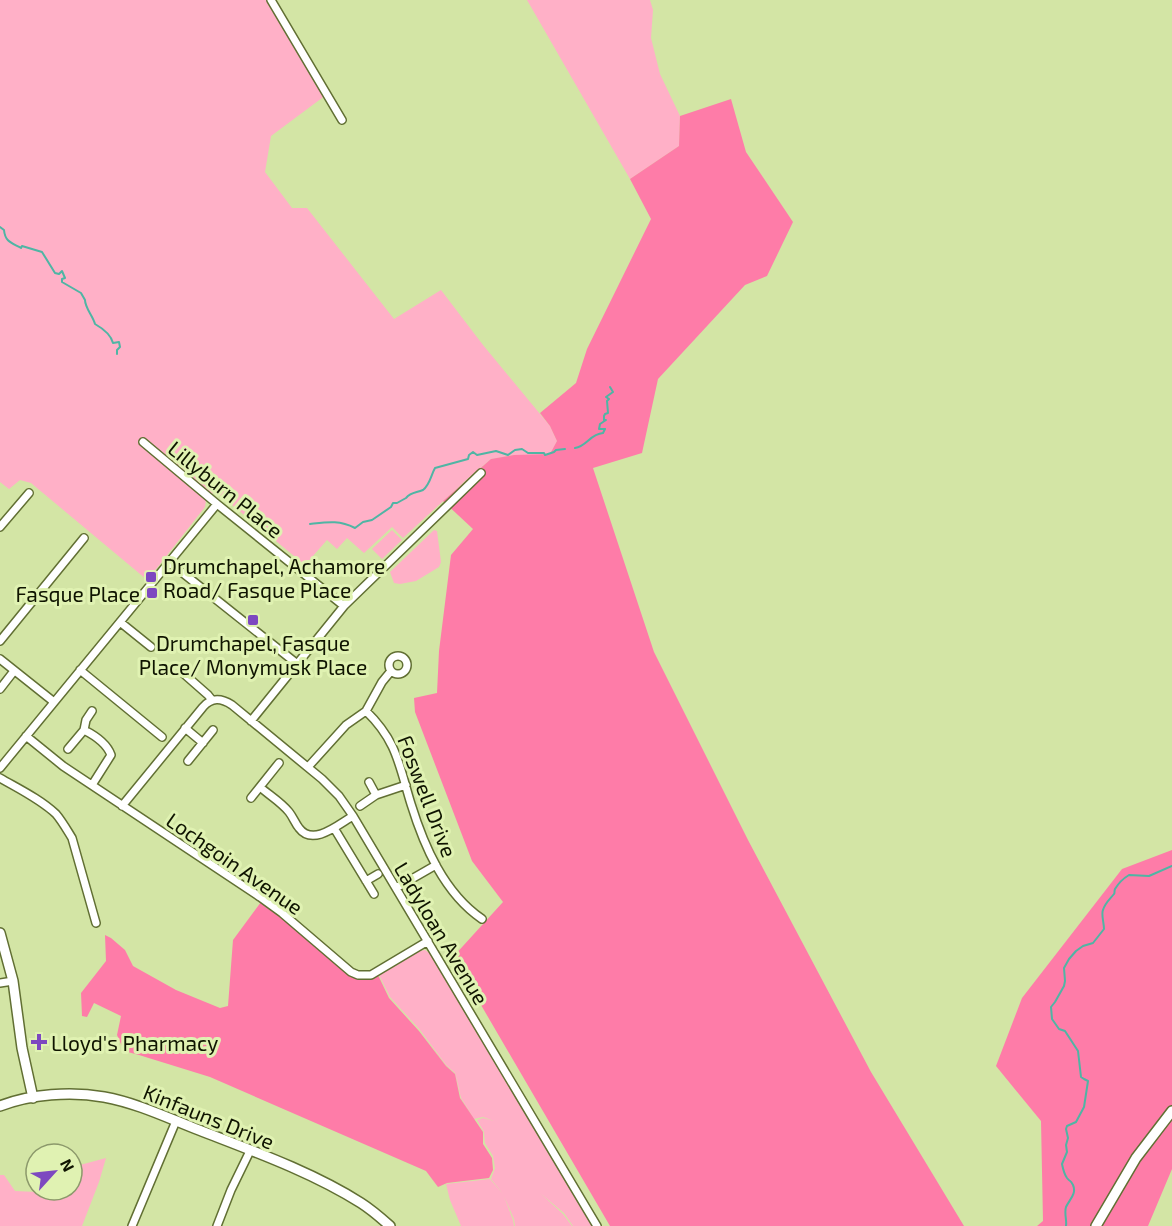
<svg xmlns="http://www.w3.org/2000/svg" width="1172" height="1226" viewBox="0 0 1172 1226" font-family="'Exo 2',sans-serif">
	<style>
		.green { fill: #ffb0c7 }
		.forest { fill: #fe7ca8 }
		.lines { fill: none; stroke-linecap: round; stroke-linejoin: round }
		.stream { stroke: #4fb5a4; stroke-width: 2 }
		.street-casing { stroke: #616f33; stroke-width: 10 }
		.secondary-casing { stroke: #616f33; stroke-width: 12 }
		.street { stroke: #fff; stroke-width: 7 }
		.secondary { stroke: #fff; stroke-width: 9 }
		.poi-dot { fill: #7d48c0; stroke: #e0f2b2; stroke-width: 2 }
		.labels { text-anchor: middle; dominant-baseline: central; stroke-width: 6; stroke-linejoin: round; paint-order: stroke }
		.street-label { font-size: 21px; fill: #0f1400; stroke: #e0f2b2 }
		.poi-label { font-size: 21px; fill: #0f1400; stroke: #e0f2b2; text-anchor: start }
	</style>
	<rect width="100%" height="100%" fill="#d3e5a5"/>
	<path class="green" d="M0,0H270L326,95L271,136L265,172L292,208H307L394,319L441,290L483,345L550,426L557,441L550,455H514L491,459L465,481L403,538L392,527L364,553L347,538L337,549L327,540L305,565L215,491L206,500L205,507L157,568L146,579L31,483L20,480L9,489L0,482Z
		M527,0H650L653,10L651,38L660,74L680,116L679,146L630,179Z
		M392,530L402,540L382,559L372,549Z
		M434,530L437,531L441,562L439,567L416,581L400,584L394,583L390,572Z
		M425,950L431,954L593,1226H573L564,1213L540,1193L563,1214L572,1226H515L514,1219L504,1196L513,1220L514,1226H461L450,1200L446,1184L490,1179L503,1194L491,1179L495,1168L493,1156L485,1143L484,1132L477,1120L483,1118L494,1121L483,1117L474,1119L461,1098L455,1073L446,1065L420,1030L390,997L379,975L420,951Z
		M106,1158L99,1182L82,1226H0V1175H4L15,1191L37,1192L53,1190H72V1184L80,1182V1165Z"/>
	<path class="forest" d="M731,99L746,152L793,222L767,276L745,285L658,379L642,453L593,468L654,652L748,840L871,1072L964,1226H610L453,957L503,902L472,861L415,712L414,698L437,693L439,651L451,555L473,529L443,501L491,459L514,455L550,454L557,441L550,426L540,413L576,383L587,349L651,219L630,179L679,146L680,116Z
		M1172,850V1169L1148,1226H1037L1043,1221L1041,1121L996,1066L1022,998L1122,869Z
		M261,902L281,917L351,976C361,979 368,980 378,975L389,998L419,1031L446,1066L455,1074L460,1098L483,1132V1144L492,1158L493,1170L489,1178L447,1183L438,1187L426,1171L210,1077L139,1055L124,1051L117,1035L121,1016L94,1003L87,1017L82,1016L81,993L106,961L105,935L111,938L125,950L133,966L176,990L220,1008L228,1006L233,940Z"/>
	<g class="lines">
		<path class="stream" d="M0,227L4,230C5,242 12,243 21,248L22,246L42,252L55,273L59,274L62,271L65,278L62,279V282L81,293L85,300C85,308 93,316 95,324C102,328 111,335 113,343L119,342L120,347L117,350V354
			M575,448C587,446 590,434 603,433L605,429H599L600,424L606,420H604V416L605,414L608,413L607,401L609,399L606,397L613,392L610,387
			M310,524C328,522 339,520 355,528L363,522L372,520L391,507L393,503H397L406,498C411,492 416,493 423,490C430,485 431,475 435,468L468,459L469,455L473,452L477,455L496,451L508,455L515,450L522,449L528,453H544L545,455L554,452L556,450L565,449
			M1066,1226C1067,1220 1064,1213 1066,1207C1069,1200 1077,1194 1073,1185C1070,1179 1071,1183 1067,1178C1064,1174 1063,1169 1062,1164L1067,1152L1066,1145L1068,1138L1066,1129L1067,1126L1076,1122L1084,1107L1088,1081L1084,1079L1081,1077L1078,1051L1065,1031L1059,1029L1052,1019L1051,1007L1055,1002L1064,986L1065,981L1064,968L1069,959L1076,951L1083,946L1093,943L1104,929C1104,923 1101,914 1103,910C1105,903 1110,899 1114,894C1115,893 1114,891 1115,889C1118,884 1124,878 1129,875L1149,876L1172,866"/>
		<defs>
			<path id="street" d="M271,0L342,120
				M143,442L217,504L344,606
				M0,527L29,493
				M169,562L296,663
				M120,622L151,647
				M0,641L84,538
				M389 665a9 9 0 1 1 18 0a9 9 0 1 1-18 0Z
				M0,659L54,702
				M80,670L162,737
				M183,673L208,695L212,700
				M0,689L14,671
				M366,711C397,741 399,765 411,804C424,846 444,893 482,919
				M251,721L344,606L481,473
				M185,728L203,743
				M84,730C94,735 107,744 111,755L92,785
				M26,736L63,766L260,897L282,913L351,972L358,975H371L428,941
				M68,749L84,730L86,720L92,711
				M188,761L213,730
				M308,767L346,725L366,711L382,682L391,671
				M0,768L217,504
				M0,778C19,789 40,799 56,814C62,821 67,830 72,838L96,923
				M369,782L376,795
				M260,787C269,795 281,802 289,812C293,817 295,823 299,828C313,847 339,824 353,816
				M251,798L279,763
				M122,806L203,707C212,697 221,698 232,705L322,779L339,796L353,816L597,1226
				M360,806L376,795L406,785
				M334,828L374,894
				M366,881L378,874
				M396,888L436,865
				M0,983L13,981
				M132,1226L176,1121
				M217,1226L231,1190L250,1151"/>
			<path id="secondary" d="M0,933L13,981L22,1048L33,1098
				M0,1106C31,1094 71,1091 104,1097C137,1103 168,1118 199,1130C253,1151 312,1172 361,1203C372,1210 381,1218 390,1226
				M1096,1226L1136,1158L1172,1111"/>
		</defs>
		<use href="#street" class="street-casing"/>
		<use href="#secondary" class="secondary-casing"/>
		<use href="#street" class="street"/>
		<use href="#secondary" class="secondary"/>
	</g>
	<g class="poi-dot">
		<rect x="145" y="571" width="12" height="12" rx="3"/>
		<rect x="146" y="587" width="12" height="12" rx="3"/>
		<rect x="247" y="614" width="12" height="12" rx="3"/>
		<path d="M36 1033h6v6h6v6h-6v6h-6v-6h-6v-6h6z"/>
	</g>
	<g class="labels">
		<g class="street-label">
			<text transform="translate(226 489) rotate(39)">Lillyburn Place</text>
			<text transform="translate(428 796) rotate(69)">Foswell Drive</text>
			<text transform="translate(235 863) rotate(35)">Lochgoin Avenue</text>
			<text transform="translate(442 933) rotate(59)">Ladyloan Avenue</text>
			<text transform="translate(209 1116) rotate(22)">Kinfauns Drive</text>
		</g>
		<g class="poi-label">
			<text x="163" y="565">Drumchapel, Achamore<tspan x="163" dy="24">Road/ Fasque Place</tspan></text>
			<text x="140" y="593" text-anchor="end">Fasque Place</text>
			<text x="253" y="642" text-anchor="middle">Drumchapel, Fasque<tspan x="253" dy="24">Place/ Monymusk Place</tspan></text>
			<text x="51" y="1042">Lloyd's Pharmacy</text>
		</g>
	</g>
	<g transform="translate(54 1172) rotate(63)"><circle r="28" fill="#e0f2b2" stroke="#8c996b" stroke-width="1.5"/>
	<path d="M0-4.5L10 22L0 15L-10 22Z" fill="#7d48c0"/>
	<text y="-9" font-size="16" font-weight="bold" text-anchor="middle" fill="#0f1400">N</text>
	</g>
</svg>
